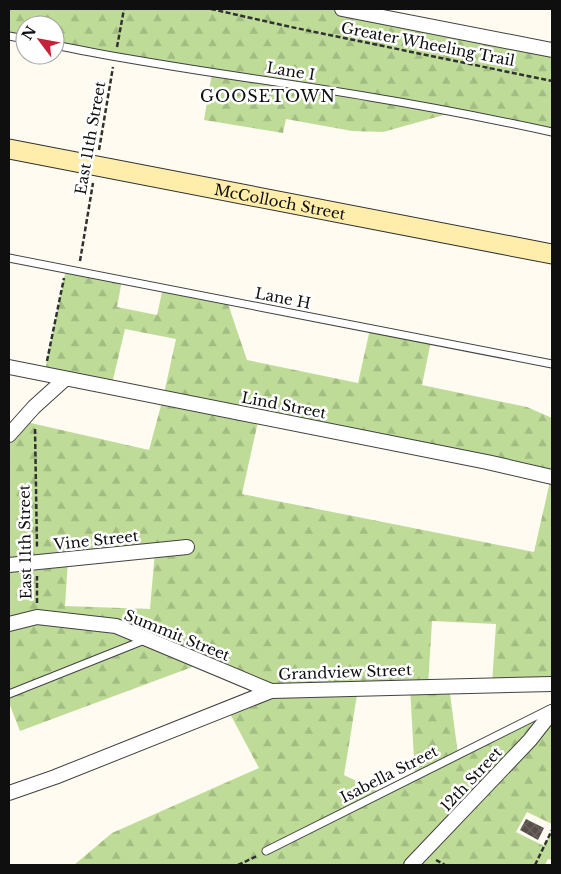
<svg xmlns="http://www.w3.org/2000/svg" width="561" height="874" viewBox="0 0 561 874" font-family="'Libre Baskerville',serif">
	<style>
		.forest { fill: url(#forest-firs); fill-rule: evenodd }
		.building { fill: url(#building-cross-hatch) }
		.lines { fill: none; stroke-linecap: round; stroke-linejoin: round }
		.lane-casing { stroke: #424242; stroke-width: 9 }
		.street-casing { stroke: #424242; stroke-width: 16 }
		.secondary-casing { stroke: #313131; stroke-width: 21 }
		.path { stroke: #313131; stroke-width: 2.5; stroke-dasharray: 5 2.5; stroke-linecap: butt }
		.lane { stroke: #fff; stroke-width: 7 }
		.street { stroke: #fff; stroke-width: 14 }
		.secondary { stroke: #ffedac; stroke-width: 19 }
		.labels { text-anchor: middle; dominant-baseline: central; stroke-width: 5; stroke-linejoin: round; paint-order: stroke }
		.street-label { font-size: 15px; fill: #0f0f0f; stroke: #fff }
		.neighbourhood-label { font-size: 16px; letter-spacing: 1px; fill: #0f0f0f; stroke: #fff }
	</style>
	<defs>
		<pattern id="forest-firs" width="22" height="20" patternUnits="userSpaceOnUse" patternTransform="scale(1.25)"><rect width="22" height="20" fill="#bedc98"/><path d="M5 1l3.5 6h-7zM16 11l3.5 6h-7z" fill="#a2bc82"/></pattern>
		<pattern id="building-cross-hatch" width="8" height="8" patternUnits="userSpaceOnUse" patternTransform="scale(1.25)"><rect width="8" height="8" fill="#584f4b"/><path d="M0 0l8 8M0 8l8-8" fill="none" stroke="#6b6461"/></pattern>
	</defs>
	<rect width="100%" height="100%" fill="#fffbf1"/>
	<path class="forest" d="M9,9H342L552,50V133L451,113L383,132L352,131L286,119L283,133L204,120L212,73L55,45V25H25V39L9,36Z
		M66,269L122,280L117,307L157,315L163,288L227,301L247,360L358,383L370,329L431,341L422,385L527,407L552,418V684H492L496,624L432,621L428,686H449L458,754L552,708V824L527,812L516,832L544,846L552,830V860L548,859L545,865H74L112,833L259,768L227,708L270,691L203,663L20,731L9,703V428L22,421L149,450L163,398L176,339L125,329L111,388L44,374ZM259,417L551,477L534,552L242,494ZM155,551L150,609L65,606L68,560ZM410,687L415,777L381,793L344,775L358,689Z"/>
	<path class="building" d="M526,819L544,828L538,840L520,830Z"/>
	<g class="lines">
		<defs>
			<path id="lane" d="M9,36L25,39
				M55,45C159,67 265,79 370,97C431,107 492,119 552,132
				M9,258L552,364
				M9,694L147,639
				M266,851L550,709"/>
			<path id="street" d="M342,9L552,50
				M9,367L487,462L552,477
				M9,435L34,407L65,379
				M9,565L187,547
				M9,624L37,617L116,626L271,691
				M9,793L55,777L271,691L552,684
				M411,865L530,740L552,712"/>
			<g id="secondary">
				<path id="s1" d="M9,149L552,254"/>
			</g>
		</defs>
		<use href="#lane" class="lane-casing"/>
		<use href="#street" class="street-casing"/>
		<use href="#secondary" class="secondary-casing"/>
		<path class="path" d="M211,9L291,27L552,81
			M117,47L124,9
			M99,150L113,67
			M80,261L93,183
			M47,361L64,278
			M35,429L37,548
			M37,603V576
			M436,860L445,865
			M238,865L257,856
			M535,865L552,830"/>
		<use href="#lane" class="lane"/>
		<use href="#street" class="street"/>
		<use href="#secondary" class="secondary"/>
	</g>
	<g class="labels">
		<g class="street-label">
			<text transform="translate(428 44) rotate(11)">Greater Wheeling Trail</text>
			<text transform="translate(291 71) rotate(9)">Lane I</text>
			<text transform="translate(90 138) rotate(-80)">East 11th Street</text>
			<text stroke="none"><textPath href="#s1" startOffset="276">McColloch Street</textPath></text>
			<text transform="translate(283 298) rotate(11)">Lane H</text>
			<text transform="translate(284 405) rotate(11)">Lind Street</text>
			<text transform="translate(96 540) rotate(-6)">Vine Street</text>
			<text transform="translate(25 542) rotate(-91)">East 11th Street</text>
			<text transform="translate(177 635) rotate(22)">Summit Street</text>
			<text transform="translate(345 672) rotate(-2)">Grandview Street</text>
			<text transform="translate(389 774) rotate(-27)">Isabella Street</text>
			<text transform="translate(471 779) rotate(-47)">12th Street</text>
		</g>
		<g class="neighbourhood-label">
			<text x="268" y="96">GOOSETOWN</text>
		</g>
	</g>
	<rect width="561" height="874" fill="none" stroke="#0f0f0f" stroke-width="20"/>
	<g transform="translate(40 40) rotate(302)"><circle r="24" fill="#ffffff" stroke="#9f9f9f"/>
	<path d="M0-4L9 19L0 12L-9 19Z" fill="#c4223a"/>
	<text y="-8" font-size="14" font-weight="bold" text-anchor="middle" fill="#0f0f0f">N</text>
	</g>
</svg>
